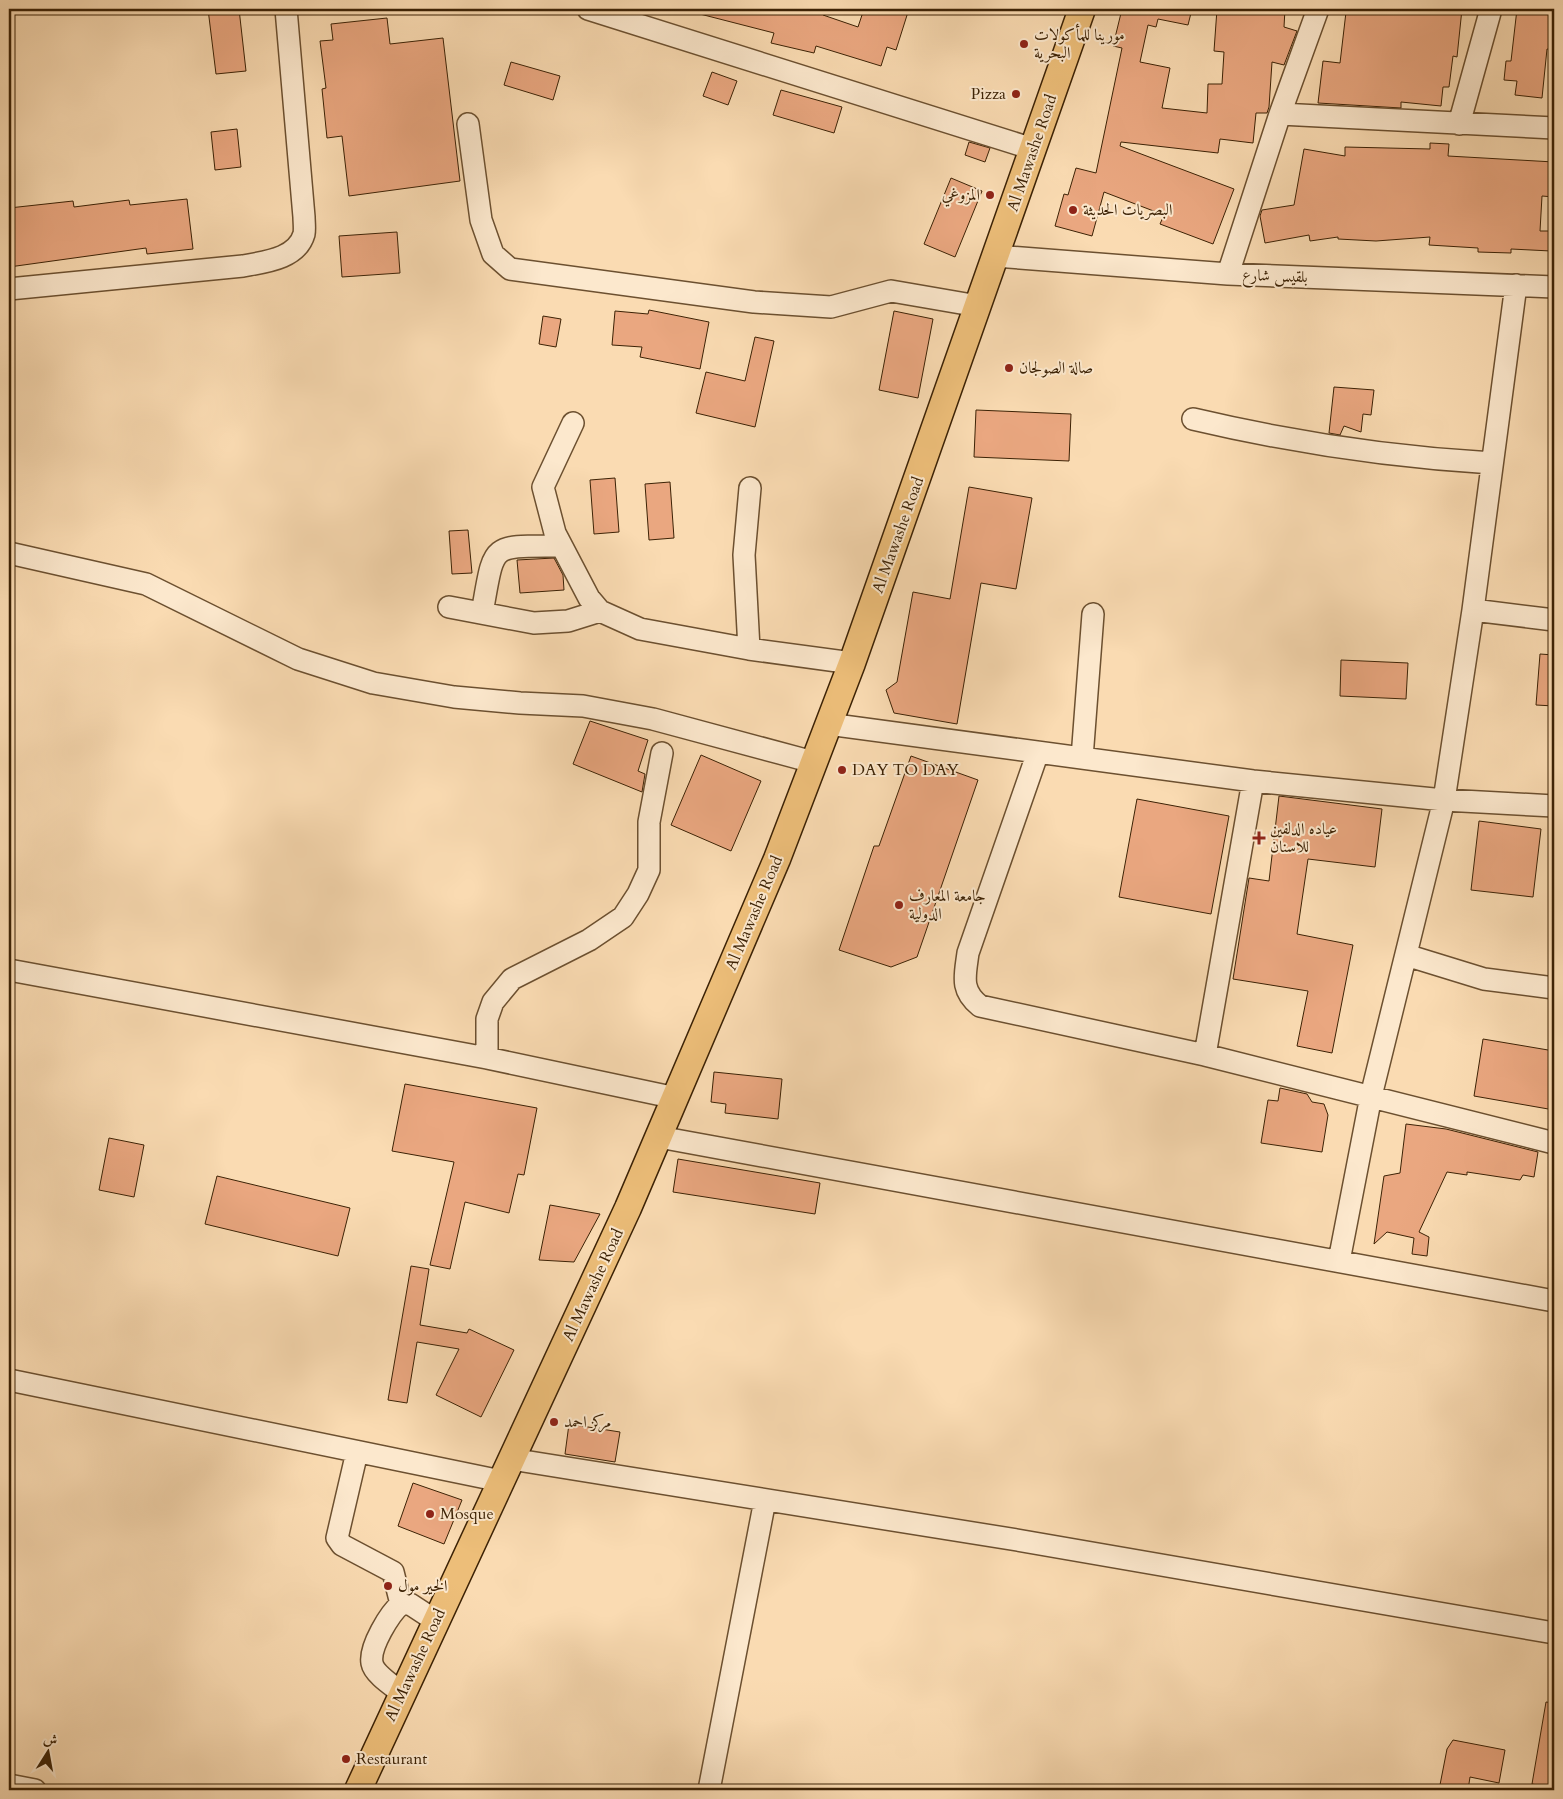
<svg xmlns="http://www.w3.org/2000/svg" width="1563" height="1799" viewBox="0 0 1563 1799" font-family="Cardo,Amiri,serif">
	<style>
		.building { fill: #eaa780; stroke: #3c2205 }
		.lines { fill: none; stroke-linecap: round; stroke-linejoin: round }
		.minor-casing { stroke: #6c5030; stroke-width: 24 }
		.major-casing { stroke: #3c2205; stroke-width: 29 }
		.minor { stroke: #fce8cd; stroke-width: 21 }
		.major { stroke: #edbe79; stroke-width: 26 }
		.poi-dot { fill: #8f2418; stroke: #fce8cd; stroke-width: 2 }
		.labels { text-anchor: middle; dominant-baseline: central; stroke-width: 4; stroke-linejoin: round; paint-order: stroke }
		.poi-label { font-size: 16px; fill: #3c2205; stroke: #fce8cd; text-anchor: start }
		.street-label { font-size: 16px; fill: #3c2205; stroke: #fce8cd }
	</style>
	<rect width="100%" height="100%" fill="#fadbb2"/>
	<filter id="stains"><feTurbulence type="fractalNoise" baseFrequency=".004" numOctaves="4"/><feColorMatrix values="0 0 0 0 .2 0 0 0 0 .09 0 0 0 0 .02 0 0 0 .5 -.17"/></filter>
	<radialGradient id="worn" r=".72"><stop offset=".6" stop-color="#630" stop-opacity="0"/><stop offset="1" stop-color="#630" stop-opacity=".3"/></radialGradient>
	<path class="building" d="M208,9H239L246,71L216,74Z
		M701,9H824L823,15L858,27L864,9H898L908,12L896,50L887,47L881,66L816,46L814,53L771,43L774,33L700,14Z
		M1122,9H1192L1188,25L1158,19L1156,27L1148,25L1140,62L1170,68L1162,108L1207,113L1208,84H1222L1224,52L1214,51L1217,9H1285L1284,27L1297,31L1284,65L1272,62L1269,107L1267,113H1256L1253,143L1220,139L1218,153L1121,142L1120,146L1234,189L1213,244L1160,224L1164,215L1104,192L1092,236L1055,226L1064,194L1068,195L1076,168L1096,173L1122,48L1113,46Z
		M1357,9H1462L1457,57L1453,56L1449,87H1443L1441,106L1401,102V108L1318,103L1323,61L1340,63L1346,12L1356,13Z
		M1517,9H1554V50L1547,49L1542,98L1515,95L1517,81L1504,80L1506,61H1511Z
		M387,18L390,44L443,38L460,181L349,196L342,136L327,138L322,89L326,88L320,41L333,40L331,24Z
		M511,62L560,76L553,100L504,85Z
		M712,72L737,81L728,105L703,96Z
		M781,90L842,107L834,133L773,115Z
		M237,129L241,167L215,170L211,132Z
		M969,142L990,148L985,162L965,155Z
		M1430,143L1449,144L1448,156L1554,162V197L1542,196L1540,231H1551V251L1511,249V253L1478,252V248L1429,245L1430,237L1376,241L1338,239V237L1310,241L1309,235L1265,243L1260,216L1262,210L1294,205L1304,149L1345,156V147L1430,149Z
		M951,178L982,191L955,257L924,244Z
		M187,199L193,249L147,254L146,248L9,267V208L73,201L74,207L129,200L130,205Z
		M397,232L400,273L342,277L339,236Z
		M649,310L709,322L700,369L640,357L642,347L612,345L615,311L648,314Z
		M894,311L933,319L918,398L879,390Z
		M543,316L561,319L556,347L539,344Z
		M755,337L774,341L755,427L696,413L706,372L745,381Z
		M1334,387L1374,390L1371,415L1363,414L1361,432L1344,426L1340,435L1329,433Z
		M976,410L1071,414L1069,461L974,457Z
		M615,478L619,532L594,534L590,480Z
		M670,482L674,538L649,540L645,484Z
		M969,487L1032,498L1016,589L981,583L957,724L894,713L886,690L897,682L913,592L950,599Z
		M468,530L472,573L452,574L449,531Z
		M554,558L563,575L564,590L520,593L517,560Z
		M1540,654L1554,655V706L1536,705Z
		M1341,660L1408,663L1406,699L1340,696Z
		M590,721L648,740L638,771L645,774L642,792L573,764Z
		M701,755L761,781L731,851L671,825Z
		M911,756L978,780L917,957L891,967L839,950L874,846H879Z
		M1279,796L1382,809L1375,867L1308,859L1297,934L1353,945L1332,1053L1297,1046L1308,991L1233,979L1249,878L1269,881Z
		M1137,799L1229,816L1211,914L1119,897Z
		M1479,821L1541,829L1533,897L1471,890Z
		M1483,1039L1554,1051V1110L1474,1096Z
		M714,1072L782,1079L778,1119L725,1113L726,1104L711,1102Z
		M405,1084L537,1108L524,1175L518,1174L509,1213L465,1202L450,1269L430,1265L454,1162L392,1151Z
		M1280,1088L1307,1094L1312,1102L1324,1104L1328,1115L1322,1152L1261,1143L1268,1100L1278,1101Z
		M1406,1124L1446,1129L1538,1152L1534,1177L1523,1175L1520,1180L1467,1172V1175L1447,1172L1419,1232L1429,1237L1427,1256L1412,1254L1414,1238L1387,1232L1374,1244L1384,1176L1400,1173Z
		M109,1138L144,1145L134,1197L99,1190Z
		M678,1159L820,1183L815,1214L673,1192Z
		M217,1176L350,1208L338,1256L205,1224Z
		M550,1205L600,1214L574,1262L539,1260Z
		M411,1266L429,1269L420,1325L467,1333L469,1329L514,1350L481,1417L436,1395L459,1349L417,1342L407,1403L388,1400Z
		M569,1424L620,1432L615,1462L565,1454Z
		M413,1483L462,1500L444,1544L398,1526Z
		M1546,1702L1554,1703V1788L1532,1784Z
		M1453,1740L1505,1750L1499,1783L1470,1777L1468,1790H1439L1447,1749Z"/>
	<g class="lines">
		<defs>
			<path id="minor" d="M588,9L1033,149
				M1280,114L1554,128
				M468,124L481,220L493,254L510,269L754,302L831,307L891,291L978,306
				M1459,124L1491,9
				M995,256L1228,274L1554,287
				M1228,274L1280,114L1318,9
				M9,289L243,266C264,262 297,259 304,234C305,229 304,222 304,217L286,9
				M1193,419C1295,443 1388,457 1492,463
				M573,423L543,487L555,533L589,598L600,611L640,629L749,649L852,663
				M9,553L146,584L298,659L373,683L454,697L520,703L583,706L653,719L813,762
				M449,607L534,623L568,621L600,611
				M1473,610L1554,620
				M482,613C495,542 488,546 561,546
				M749,649L744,555L750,488
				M828,724L1253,781L1444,800L1554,806
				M1038,752L968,953C965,976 960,990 980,1006L1205,1055L1554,1143
				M1082,758L1093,614
				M1406,955L1484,979L1554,988
				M9,970L487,1058L676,1098
				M1205,1055L1253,781
				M487,1058V1019L493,1002L512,979L589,940L623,917L638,894L649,870V822L662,753
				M659,1137L1554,1301
				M1339,1261L1371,1096L1444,800L1473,610L1516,285
				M9,1380L501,1481
				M357,1452L337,1538L342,1545L393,1572L401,1604H410L436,1621
				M511,1459L1017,1540L1554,1633
				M401,1604C390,1613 369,1647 372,1663C374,1674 393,1686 402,1693
				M9,1785L35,1790
				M709,1790L765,1500"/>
			<path id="major" d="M358,1790L628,1208L777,859L852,663L1082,9"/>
		</defs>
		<use href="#minor" class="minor-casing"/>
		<use href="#major" class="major-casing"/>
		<use href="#minor" class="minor"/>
		<use href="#major" class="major"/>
	</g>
	<g class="poi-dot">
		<circle cx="1024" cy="44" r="5"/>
		<circle cx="1016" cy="94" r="5"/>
		<circle cx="990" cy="195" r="5"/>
		<circle cx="1073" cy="210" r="5"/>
		<circle cx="1009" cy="368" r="5"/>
		<circle cx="842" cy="770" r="5"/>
		<path d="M1256.5 830.5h5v5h5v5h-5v5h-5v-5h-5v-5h5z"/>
		<circle cx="899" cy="905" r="5"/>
		<circle cx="554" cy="1422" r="5"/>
		<circle cx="430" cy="1514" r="5"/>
		<circle cx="388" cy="1586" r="5"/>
		<circle cx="346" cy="1759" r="5"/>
	</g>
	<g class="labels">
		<g class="poi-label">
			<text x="1034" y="35">مورينا للمأكولات<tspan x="1034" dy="18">البحرية</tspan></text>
			<text x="1006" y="94" text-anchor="end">Pizza</text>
			<text x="980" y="195" text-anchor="end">المزوغي</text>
			<text x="1083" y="210">البصريات الحديثة</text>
			<text x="1019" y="368">صالة الصولجان</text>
			<text x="852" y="770">DAY TO DAY</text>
			<text x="1270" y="829">عياده الدلفين<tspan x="1270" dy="18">للاسنان</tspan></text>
			<text x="909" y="896">جامعة المعارف<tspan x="909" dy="18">الدولية</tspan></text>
			<text x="564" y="1422">مركز احمد</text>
			<text x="440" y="1514">Mosque</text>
			<text x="398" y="1586">الخير مول</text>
			<text x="356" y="1759">Restaurant</text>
		</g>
		<g class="street-label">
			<text transform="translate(1032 153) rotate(-71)">Al Mawashe Road</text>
			<text transform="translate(1275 276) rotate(2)">بلقيس شارع</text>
			<text transform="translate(898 535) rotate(-70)">Al Mawashe Road</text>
			<text transform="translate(754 913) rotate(-67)">Al Mawashe Road</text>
			<text transform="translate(593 1285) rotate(-65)">Al Mawashe Road</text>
			<text transform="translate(415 1665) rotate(-65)">Al Mawashe Road</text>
		</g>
	</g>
	<rect width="1563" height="1799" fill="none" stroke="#fadbb2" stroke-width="30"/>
	<rect x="10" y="10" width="1543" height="1779" fill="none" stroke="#3c2205" stroke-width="2.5"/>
	<rect x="15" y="15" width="1533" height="1769" fill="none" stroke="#3c2205"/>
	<g transform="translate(48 1752) rotate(11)" stroke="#fce8cd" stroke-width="4" paint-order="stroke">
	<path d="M0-4L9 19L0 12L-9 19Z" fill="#3c2205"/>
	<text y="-8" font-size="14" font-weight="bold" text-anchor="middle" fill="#3c2205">ش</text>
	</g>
	<rect width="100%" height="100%" filter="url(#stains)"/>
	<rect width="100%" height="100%" fill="url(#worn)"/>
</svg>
